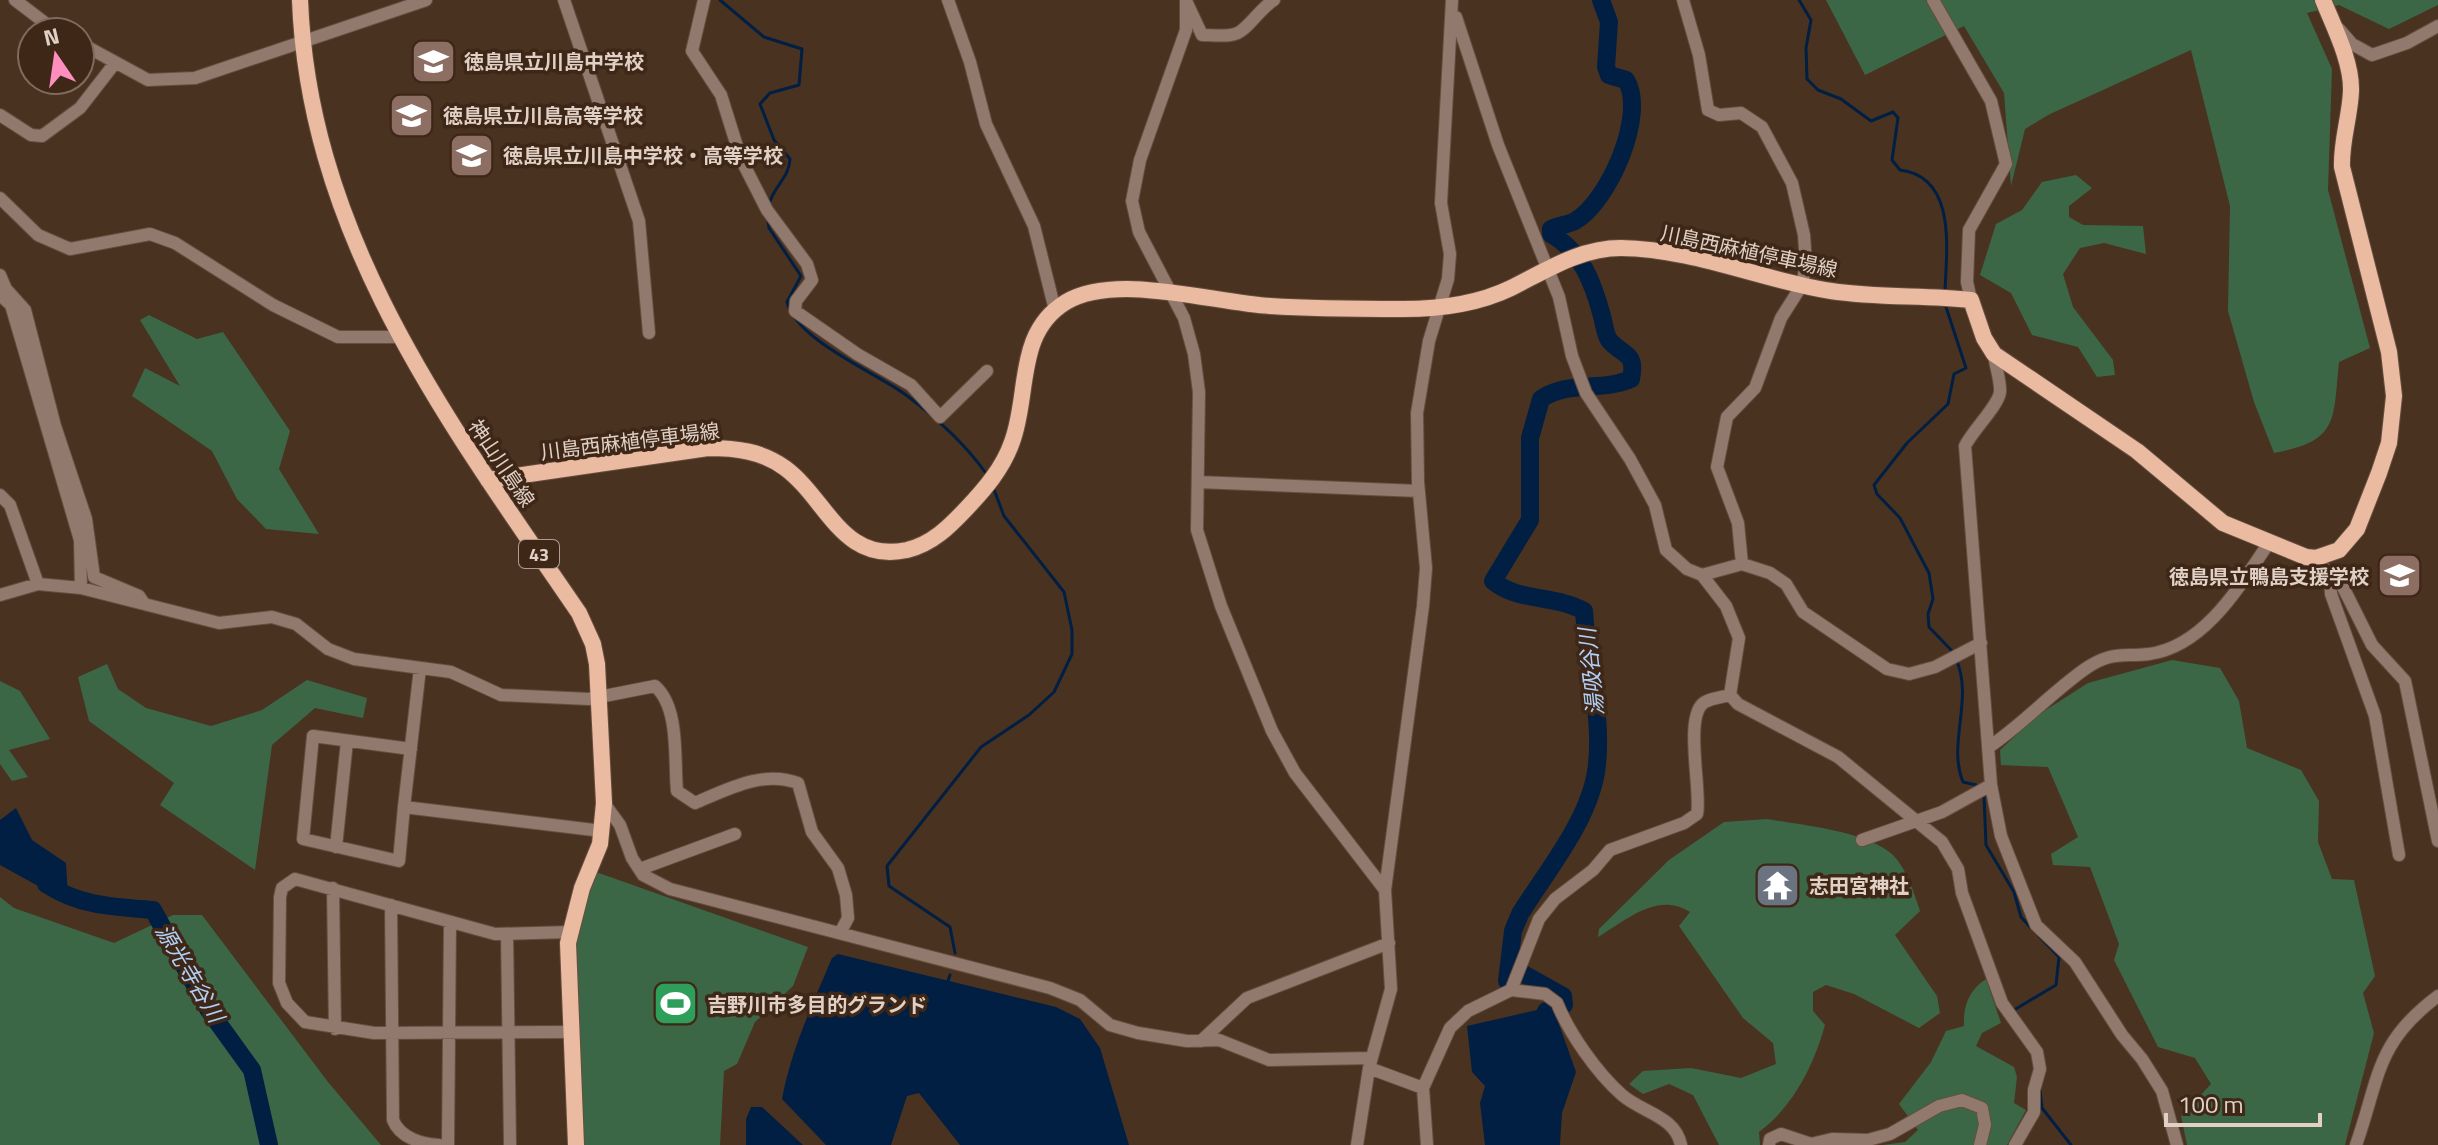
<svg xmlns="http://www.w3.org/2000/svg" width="2438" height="1145" viewBox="0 0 2438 1145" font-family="'Titillium Web','Noto Sans JP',sans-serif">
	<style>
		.green { fill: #3b6746 }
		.water { fill: #001f42 }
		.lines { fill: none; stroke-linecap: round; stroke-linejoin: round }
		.stream { stroke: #001f42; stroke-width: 3 }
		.river { stroke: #001f42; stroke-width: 18 }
		.minor-casing { stroke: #654e3f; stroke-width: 14 }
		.major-casing { stroke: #654e3f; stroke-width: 18 }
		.minor { stroke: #917a6d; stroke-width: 12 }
		.major { stroke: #eabaa1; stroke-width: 16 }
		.labels { text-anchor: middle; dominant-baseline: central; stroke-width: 7; stroke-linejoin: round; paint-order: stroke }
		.shield { fill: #3f2717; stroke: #b09d92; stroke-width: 2 }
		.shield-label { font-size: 18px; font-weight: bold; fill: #e0d0c6 }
		.poi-label { font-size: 20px; font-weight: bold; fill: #e0d0c6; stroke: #3f2717; text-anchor: start }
		.street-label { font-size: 20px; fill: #e0d0c6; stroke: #3f2717 }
		.water-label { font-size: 22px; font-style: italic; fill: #afcff6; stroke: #3f2717 }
	</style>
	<rect width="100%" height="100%" fill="#4a3221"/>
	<path class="green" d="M1826,0H2438V5L2389,29L2339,5L2307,13L2332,69L2328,190L2370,348L2339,362C2333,421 2339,441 2274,453L2254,402L2228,311L2230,206L2191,50L2050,114L2025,129L2011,186L2004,93L1964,26L1865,75Z
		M2076,175L2092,188L2069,206V217L2083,225L2143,226L2146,254L2104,243L2080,248L2063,274L2073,307L2113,360L2115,375L2097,377L2078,347L2032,335L2011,293L1980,275L1996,224L2022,210L2042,182Z
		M149,315L197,339L223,332L290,431L279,469L319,534L266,529L237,499L212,451L132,396L145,368L180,386L140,320Z
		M2172,660L2220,668L2239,701L2247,748L2301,770L2319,801L2318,842L2332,879L2354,880L2375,976L2363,993L2374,1033L2345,1145H2187L2181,1116L2211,1084L2195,1058L2158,1047L2114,960L2119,944L2090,867L2053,865L2051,854L2078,837L2048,767L2001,765L2000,750L2038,715L2088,683Z
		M107,664L118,689L146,708L211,726L262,710L307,680L367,698L363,718L315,708L272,745L255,870L160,805L174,783L89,721L78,677Z
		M0,681L20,691L50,739L9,750L28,777L12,781L0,764Z
		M1767,819C1800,825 1867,831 1893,855C1907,869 1914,893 1920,911L1895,935L1937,996L1940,1013L1919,1028L1854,994L1826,985L1813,992V1011L1825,1025C1814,1065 1793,1107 1759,1132L1760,1145H1719L1693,1095L1669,1084L1643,1094L1629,1084L1643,1071L1691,1068L1741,1078L1776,1064L1773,1043L1743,1018L1679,926L1690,912C1658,891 1626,920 1598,937L1599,929L1669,860L1724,822Z
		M596,872L808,947L793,986L755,1022L737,1064L724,1071L720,1145H584L575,948L583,908Z
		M0,897L14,908L114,943L173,915H202L328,1082L381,1145H0Z
		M1986,979L2001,1023L1982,1033L1976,1046L2014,1067L2017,1077L2014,1103L2026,1110L2007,1145H1883L1905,1142L1918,1130L1899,1104L1931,1062L1946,1031L1964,1026C1963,1006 1969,990 1986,979Z"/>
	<path class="water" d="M16,808L32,840L66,863L68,897L60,898L0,865V820Z
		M838,954L1056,1007L1080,1019L1100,1048L1129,1145H960L919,1093L907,1096L891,1145H826L782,1099C791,1050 813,1003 832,958Z
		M1550,1007L1556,1016L1576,1072L1562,1113L1560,1145H1485L1480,1103L1485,1086L1472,1072L1467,1026Z
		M751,1107H762L803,1145H746V1119Z"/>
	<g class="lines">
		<path class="stream" d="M720,0L764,37L802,49L799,85L770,93L760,104L774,140L790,159C789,179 773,186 769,205
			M1799,0L1811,20L1806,48L1807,79L1818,90L1841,99L1871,121L1893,112L1898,118L1892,160L1900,170C1958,177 1946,252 1945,293
			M768,221L769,228L801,276L787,302C796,340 875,372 906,395C934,416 965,444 985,472
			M1945,304L1966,368L1954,374L1948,404L1907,443L1874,485L1877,494L1900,518L1929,573L1933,599L1928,614L1929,627L1953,652
			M1956,659C1974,699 1947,744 1963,782L1976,785
			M1984,796L1986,845L2014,892L2021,917L2031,928
			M955,953L950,927L889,886L887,866L981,747L1029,715L1054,692L1072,654V630L1064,592L1004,516L993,487
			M948,981L950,975
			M2014,1010L2056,985L2059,957L2039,936
			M2040,1091L2042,1108L2071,1145"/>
		<path class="river" d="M46,884C79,906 115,907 153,910L208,1009L252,1070L269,1145
			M1511,967L1563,996L1564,1005L1546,1011
			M1507,981L1513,931L1520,914C1546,872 1588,822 1596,772C1604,719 1587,664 1584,611C1556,595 1518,602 1493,581L1530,520V438L1541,399C1569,380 1601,392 1631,379C1637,351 1622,356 1609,340C1605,334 1604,323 1602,316C1593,283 1582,252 1551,234V229C1558,225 1568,225 1575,221C1609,201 1647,114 1626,80L1609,75L1606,67L1609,22L1601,0"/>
		<defs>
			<path id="minor" d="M15,0L57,32
				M564,0L639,221L649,333
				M704,0L692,51L721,95L741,159L767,210L807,264L812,280L796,301L795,311L857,354L911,385L940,417L987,371
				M948,0L970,62L986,124L1034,226L1055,310
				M1683,0L1699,55L1708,110L1719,115L1741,113L1762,127L1792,183L1804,235L1806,264L1802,285L1781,318L1755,388L1727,417L1717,467L1738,523L1742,564L1702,575
				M1933,0L1991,101L2006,164L1969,230L1967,282L1971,300
				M1186,1V30L1140,160L1132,201L1139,232L1184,318L1194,354L1199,392L1197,530L1221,606L1272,731L1295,773L1385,890
				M1187,3L1202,35C1212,35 1226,37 1235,34C1247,31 1260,8 1274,0
				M1456,17L1498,145L1559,297L1572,356L1586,393L1630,459L1655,505L1666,550L1687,569L1702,575L1726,606L1739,638L1730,695
				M2339,29L2352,44L2372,55L2407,43L2438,26
				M80,43L148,80L195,78L426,0
				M0,115L31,135L42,136L80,108L115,63
				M0,198L38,235L70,249L150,234L175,243L273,305L338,337H399
				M0,275L6,289L25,310L55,426L86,519L94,577L139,596L143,602
				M0,295L11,305L80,540L81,588
				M1994,354C1995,366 2001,381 2000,392C1999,405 1972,431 1965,446L1991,785L2001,836L2036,925L2075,962L2122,1035L2142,1059L2162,1091L2177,1145
				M1198,482L1419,491
				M0,495L10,505L38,584
				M2316,558L2330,576L2341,583L2372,645L2405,681L2438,841
				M1742,564L1770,573L1786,584L1803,612L1887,669L1909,674L1935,667L1981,643
				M2330,576L2331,594L2375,716L2399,855
				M0,595L38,584L81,588L219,623L272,617L296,624L328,649L354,659L451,672L501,695L589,699L655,686C680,708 674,760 677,791L695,803C728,789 763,770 798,783L812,832L838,868L846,895L848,918L840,933
				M420,668L404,807L602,831
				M1730,695L1738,704L1838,757L1942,842L1958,869L1962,893L2002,1003L2037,1052L2040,1069L2034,1090V1112L2015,1145
				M1989,747C2023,724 2051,693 2085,669C2111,651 2121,657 2149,654C2204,647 2240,586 2268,544
				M604,803L620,825L632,858L643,875L670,889L1050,988L1080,1000L1110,1025L1138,1033L1187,1041L1219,1040L1269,1060L1371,1058
				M404,807L399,861L303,839L313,736L411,749
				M1862,840L1942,812L1991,785
				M336,847L347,741
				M640,869L735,834
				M333,888L335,1029
				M391,905L393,1120C400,1138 422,1144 439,1145
				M507,934L510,1145
				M1511,990L1545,994L1557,1003C1569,1033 1597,1073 1622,1095C1643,1113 1675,1116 1681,1145
				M569,1032L374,1033L305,1022L287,1003L279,983L280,897L282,888L295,879L495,934L570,932
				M1201,1041L1247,998L1389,943
				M1369,1068L1423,1088
				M448,1145L450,922
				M1357,1145L1369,1068L1391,989L1385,890L1423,606L1426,568L1418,482L1417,413L1429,341L1448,279L1450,254L1441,203L1452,0
				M1427,1145L1423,1088L1450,1028L1468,1011L1511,990L1539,919L1555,899L1593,870L1610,850L1684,823L1697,814C1702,792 1683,714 1705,702C1712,698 1723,697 1730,695
				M1769,1145L1770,1139L1781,1134L1811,1144L1832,1139L1868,1140L1890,1134L1939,1106L1962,1100L1982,1108L1985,1125L1980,1145
				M2356,1145C2380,1077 2375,1043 2438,996"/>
			<path id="major" d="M300,0C309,238 450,424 579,613L593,644L597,664L604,803L600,844L582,888L568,943L576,1145
				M488,480L708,448C736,448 762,451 785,468C827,499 842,564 907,550C932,544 949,527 966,509C985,489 1003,468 1012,442C1030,394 1015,333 1066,302C1117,272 1214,303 1270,306C1314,309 1359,309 1403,309C1440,309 1478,304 1511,288C1547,270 1580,248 1621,248C1694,249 1761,280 1831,291C1878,298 1925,295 1971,300L1984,338L1994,354L2137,451L2223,523L2306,557L2316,558L2339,550L2357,529L2379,473L2389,443L2394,396L2389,352L2342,167C2341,141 2350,117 2351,91C2352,62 2334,27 2323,0"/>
		</defs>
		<use href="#minor" class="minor-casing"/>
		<use href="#major" class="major-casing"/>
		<use href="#minor" class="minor"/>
		<use href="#major" class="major"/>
	</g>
	<defs>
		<symbol id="school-square" viewBox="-11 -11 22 22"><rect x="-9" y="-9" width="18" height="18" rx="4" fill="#8d6e63" stroke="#3f2717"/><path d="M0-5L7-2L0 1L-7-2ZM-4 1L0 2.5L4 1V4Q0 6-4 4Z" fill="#fff"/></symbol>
		<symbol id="temple-square" viewBox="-11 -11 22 22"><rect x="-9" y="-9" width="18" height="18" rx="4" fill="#6b7280" stroke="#3f2717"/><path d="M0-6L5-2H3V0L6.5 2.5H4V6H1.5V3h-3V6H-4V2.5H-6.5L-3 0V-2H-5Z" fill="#fff"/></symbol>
		<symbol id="stadium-square" viewBox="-11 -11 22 22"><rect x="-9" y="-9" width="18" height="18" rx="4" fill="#2e9e5b" stroke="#3f2717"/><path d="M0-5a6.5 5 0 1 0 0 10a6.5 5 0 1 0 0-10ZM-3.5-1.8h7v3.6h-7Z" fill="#fff"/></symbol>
	</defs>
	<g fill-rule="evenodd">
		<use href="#school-square" x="408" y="36" width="51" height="51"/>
		<use href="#school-square" x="386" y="90" width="51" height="51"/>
		<use href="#school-square" x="446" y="130" width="51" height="51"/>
		<use href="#school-square" x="2374" y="550" width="51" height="51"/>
		<use href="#temple-square" x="1752" y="860" width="51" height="51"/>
		<use href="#stadium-square" x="650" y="978" width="51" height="51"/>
	</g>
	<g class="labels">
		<rect class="shield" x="519" y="540" width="40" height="28" rx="6"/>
		<g class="shield-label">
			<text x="539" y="554">43</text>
		</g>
		<g class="poi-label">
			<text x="464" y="61">徳島県立川島中学校</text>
			<text x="443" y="115">徳島県立川島高等学校</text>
			<text x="503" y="155">徳島県立川島中学校・高等学校</text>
			<text x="2369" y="576" text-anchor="end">徳島県立鴨島支援学校</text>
			<text x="1809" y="885">志田宮神社</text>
			<text x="707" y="1004">吉野川市多目的グランド</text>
		</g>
		<g class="street-label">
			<text transform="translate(1749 251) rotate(12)">川島西麻植停車場線</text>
			<text transform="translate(630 441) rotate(-7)">川島西麻植停車場線</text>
			<text transform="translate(502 463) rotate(56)">神山川島線</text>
		</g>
		<g class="water-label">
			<text transform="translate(1591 672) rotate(-96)">湯吸谷川</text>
			<text transform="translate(190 973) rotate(59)">源光寺谷川</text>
		</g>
	</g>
	<g transform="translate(56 56) rotate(347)"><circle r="38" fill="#3f2717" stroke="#7f6b5d" stroke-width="2"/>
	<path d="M0-6L14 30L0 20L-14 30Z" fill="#fd8ebe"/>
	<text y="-12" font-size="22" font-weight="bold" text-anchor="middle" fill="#e0d0c6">N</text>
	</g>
	<path d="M2166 1113v12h154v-12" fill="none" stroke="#e0d0c6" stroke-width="4"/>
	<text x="2178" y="1113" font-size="24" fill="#e0d0c6" stroke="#3f2717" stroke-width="6" paint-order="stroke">100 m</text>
</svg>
